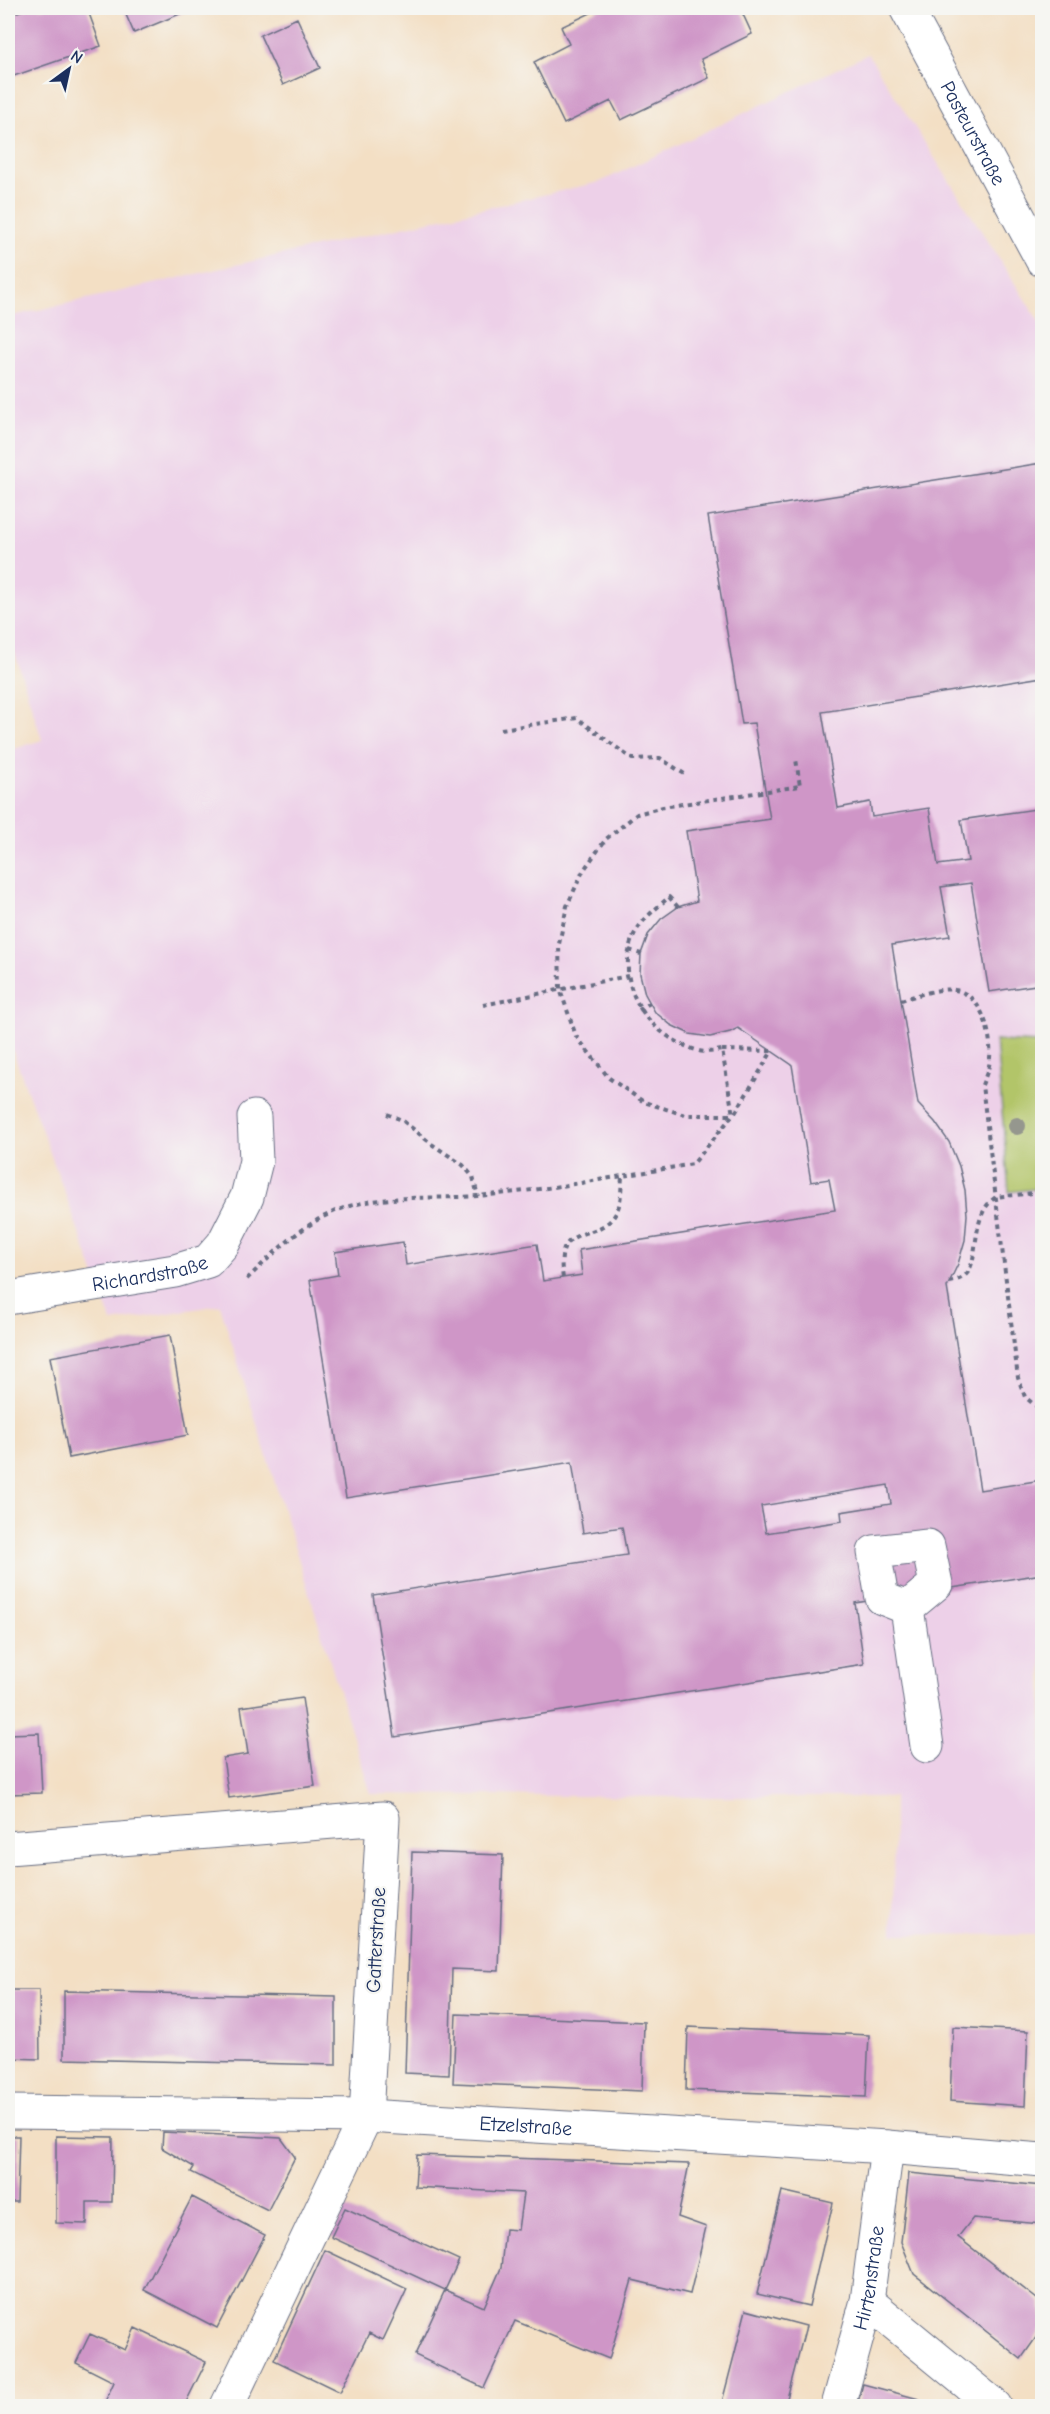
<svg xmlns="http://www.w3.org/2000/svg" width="1050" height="2414" viewBox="0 0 1050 2414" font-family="'Comic Neue',sans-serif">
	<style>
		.built { fill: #edd0e8 }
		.green { fill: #b2c569; stroke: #667a64; stroke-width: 1.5 }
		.building { fill: #cf96c7; fill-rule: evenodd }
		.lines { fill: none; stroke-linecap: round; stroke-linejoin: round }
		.minor-casing { stroke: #676d82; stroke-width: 35 }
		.path { stroke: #676d82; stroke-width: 4; stroke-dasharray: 4.5 4.5; stroke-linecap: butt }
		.minor { stroke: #fff; stroke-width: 33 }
		.tree { fill: #95978e }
		.labels { text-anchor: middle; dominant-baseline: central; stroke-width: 4.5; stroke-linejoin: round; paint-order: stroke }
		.street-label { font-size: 20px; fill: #1b2f5e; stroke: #f6f6f2 }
	</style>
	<rect width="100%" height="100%" fill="#f6f6f2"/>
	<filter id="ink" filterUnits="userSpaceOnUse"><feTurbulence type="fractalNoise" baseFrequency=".0167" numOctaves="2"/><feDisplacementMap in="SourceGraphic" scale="12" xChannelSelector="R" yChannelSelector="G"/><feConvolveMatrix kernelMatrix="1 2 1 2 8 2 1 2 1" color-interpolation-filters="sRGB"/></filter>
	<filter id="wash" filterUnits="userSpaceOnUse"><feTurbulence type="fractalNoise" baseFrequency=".008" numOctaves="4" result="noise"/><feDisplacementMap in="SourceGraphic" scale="24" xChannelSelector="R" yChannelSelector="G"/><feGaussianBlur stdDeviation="1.35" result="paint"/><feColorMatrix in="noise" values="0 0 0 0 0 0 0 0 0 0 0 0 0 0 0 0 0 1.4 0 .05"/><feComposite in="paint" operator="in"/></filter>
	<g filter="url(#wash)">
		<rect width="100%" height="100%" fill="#f3dfc4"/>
		<path class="built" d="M868,54L1042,326V1935L893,1934L894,1797H672L371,1794L220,1305L112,1322L8,1038V751L42,740L8,631V317L600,182Z"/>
		<path class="green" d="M996,1041L1042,1043V1188L1009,1192Z"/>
		<g id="blocks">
			<path class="building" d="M30,8H87L101,46L8,78V15Z
				M123,8H194L134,33Z
				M601,8H740L752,34L701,59L709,78L621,120L611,101L564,124L534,62L569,44L561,27Z
				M297,18L320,68L283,85L260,35Z
				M1042,463V677L822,712L838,808L870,802L872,817L929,808L938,865L968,861L961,820L1042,808V984L989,992L971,883L941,887L950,936L892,945L918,1104L935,1122L949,1142L959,1166L965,1190L967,1215L965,1240L958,1264L947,1287L980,1490L1042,1480V1574L855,1603L864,1664L395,1737L373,1595L627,1555L622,1527L583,1533L572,1462L346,1498L310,1280L338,1275L335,1252L403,1242L406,1265L537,1244L543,1281L582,1275L579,1250L835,1210L829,1179L811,1182L792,1065L738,1028L730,1032L710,1037L690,1034L671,1025L655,1012L645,994L640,974L641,954L648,935L661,919L678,907L697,901L686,831L770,819L754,723L742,724L708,516ZM888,1485L891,1504L841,1512L842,1521L766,1533L761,1506Z
				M170,1335L188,1435L69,1458L50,1357Z
				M302,1698L315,1786L229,1798L223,1758L248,1754L241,1707Z
				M39,1733L42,1793L8,1794V1734Z
				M412,1852L503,1855L499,1971L452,1969L449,2075L405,2073Z
				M8,1990H39L40,2059L8,2058Z
				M64,1991L336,1997V2065L64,2059Z
				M456,2014L644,2022L642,2091L453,2083Z
				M688,2027L869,2035L866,2097L686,2090Z
				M953,2027L1028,2031L1025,2106L950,2101Z
				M163,2132L281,2138L295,2157L268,2210L191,2172L194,2167L162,2148Z
				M8,2136H19L17,2202H8Z
				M56,2136L113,2137L112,2202H87V2224L56,2223Z
				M417,2155L689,2164L678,2217L706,2227L690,2294L632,2280L609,2359L515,2321L484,2388L415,2355L445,2290L484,2307L501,2268L505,2229L518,2230L523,2193L415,2187Z
				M909,2173L1042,2186V2224L973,2218L958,2237L1042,2303V2329L1021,2359L914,2274L901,2242Z
				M782,2191L833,2203L809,2306L757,2294Z
				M192,2197L265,2235L217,2328L144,2290Z
				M345,2208L459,2260L445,2290L331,2237Z
				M325,2250L407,2289L383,2340L369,2333L340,2392L274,2360Z
				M746,2310L806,2326L785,2406H721Z
				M135,2328L206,2362L184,2406H103L114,2382L76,2363L90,2334L125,2350Z
				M863,2384L919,2399L917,2406H857Z"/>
		</g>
	</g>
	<g filter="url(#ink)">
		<use href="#blocks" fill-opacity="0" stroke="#676d82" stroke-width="1.5"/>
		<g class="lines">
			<defs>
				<g id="minor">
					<path id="s1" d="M906,8L1042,260"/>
					<path id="s2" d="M8,1298L175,1271L208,1261L223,1244L247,1197L256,1161L254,1117"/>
					<path d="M928,1546L936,1584L907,1608L882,1598L874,1552Z"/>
					<path d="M907,1608L927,1746"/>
					<path d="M8,1848L383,1818L366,2116L227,2406"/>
					<path id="s3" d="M8,2112L366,2116L887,2147L1042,2160"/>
					<path d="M867,2301L995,2406"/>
					<path id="s4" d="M838,2406L867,2301L887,2147"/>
				</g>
			</defs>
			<use href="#minor" class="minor-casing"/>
			<path class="path" d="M501,729L577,718L632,759L660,758L686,775
				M678,907L669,897C652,912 632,927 629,951C621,999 655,1038 699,1051C706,1053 715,1051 722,1050L733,1115
				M629,950L641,954
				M901,1000C915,996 942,987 955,990C983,995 992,1035 990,1058C990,1067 985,1077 982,1085L1018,1378L1025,1397L1042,1411
				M483,1005L628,976
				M639,1010L650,1003
				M722,1050L772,1051L734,1115
				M387,1114L402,1120L433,1145L463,1165L473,1177L478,1196
				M563,1278C553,1219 599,1244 616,1213C622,1202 621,1188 622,1176
				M247,1279C271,1256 295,1231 325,1216C370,1192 427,1200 477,1196C549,1190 621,1176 693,1164L733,1115H685L644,1102L609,1078L576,1036L560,989L559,944L567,906L583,871L606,839L637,814L663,807L800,786L796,759
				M949,1282C953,1281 959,1280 963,1277C982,1265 968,1215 996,1197L1042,1192"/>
			<use href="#minor" class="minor"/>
		</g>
		<circle class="tree" cx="1017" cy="1126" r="9"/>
	</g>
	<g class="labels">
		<g class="street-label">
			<text stroke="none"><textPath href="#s1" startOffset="142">Pasteurstraße</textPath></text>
			<text stroke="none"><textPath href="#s2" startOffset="144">Richardstraße</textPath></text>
			<text transform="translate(376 1940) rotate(-87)">Gatterstraße</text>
			<text stroke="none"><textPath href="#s3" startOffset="518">Etzelstraße</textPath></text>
			<text stroke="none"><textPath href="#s4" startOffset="132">Hirtenstraße</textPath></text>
		</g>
	</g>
	<rect width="1050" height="2414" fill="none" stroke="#f6f6f2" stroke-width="30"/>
	<g transform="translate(69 69) rotate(33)" stroke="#f6f6f2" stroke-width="4.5" paint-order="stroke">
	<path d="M0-4.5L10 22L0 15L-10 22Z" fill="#1b2f5e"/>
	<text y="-9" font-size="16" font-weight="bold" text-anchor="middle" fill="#1b2f5e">N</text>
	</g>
</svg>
